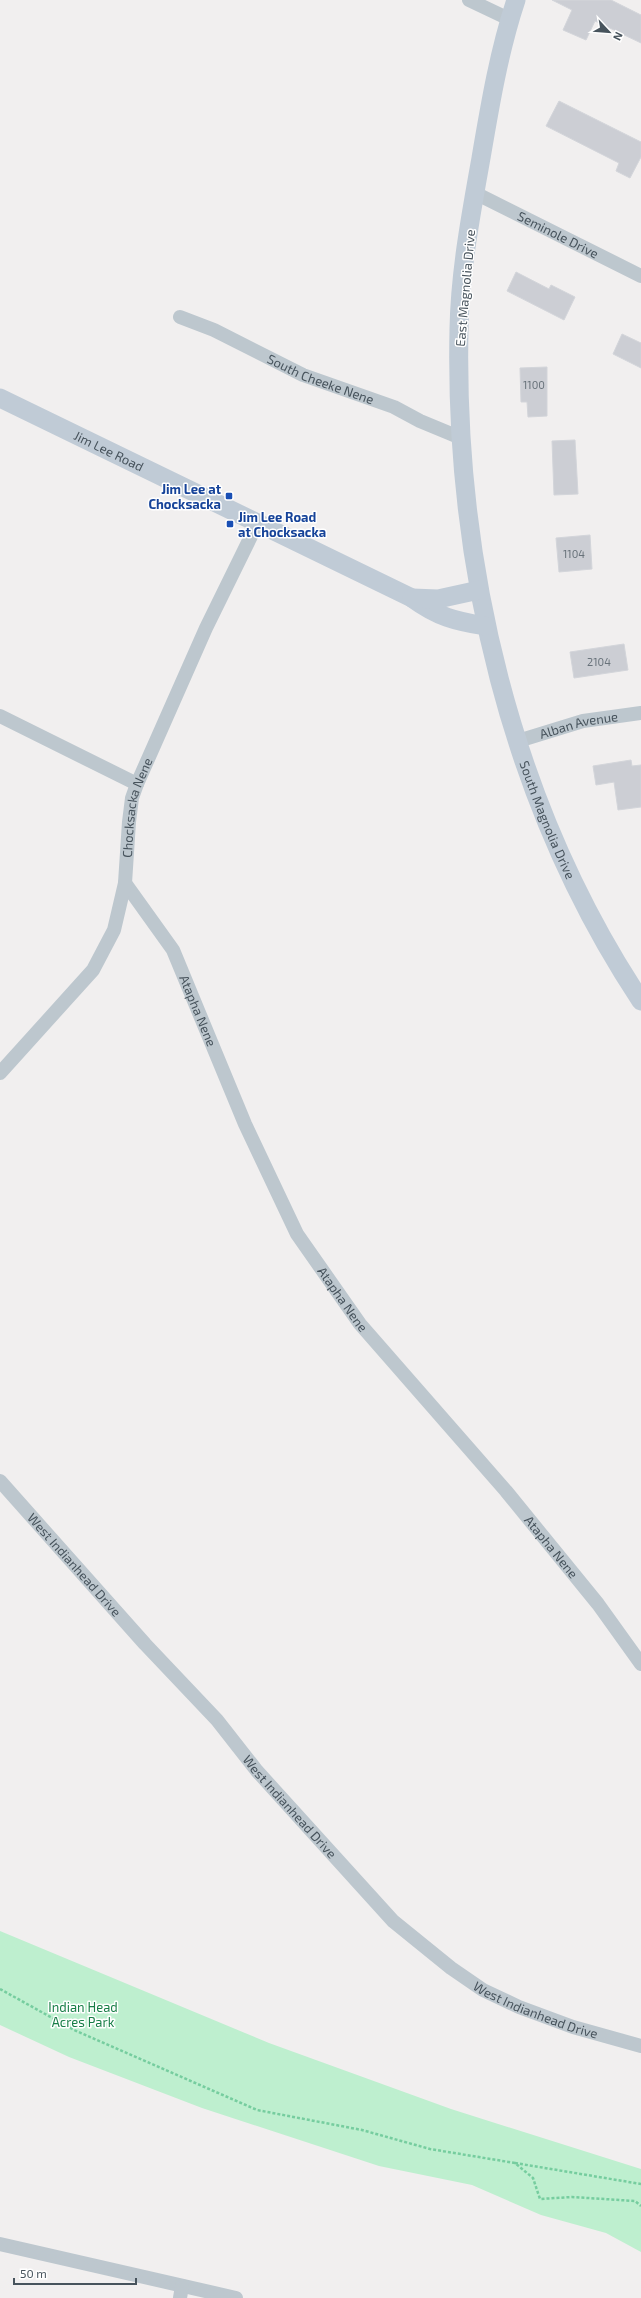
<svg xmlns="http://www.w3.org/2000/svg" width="641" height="2298" viewBox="0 0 641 2298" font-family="'Exo 2',sans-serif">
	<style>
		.green { fill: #beefcf }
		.building { fill: #ccced4; stroke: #d3d5da }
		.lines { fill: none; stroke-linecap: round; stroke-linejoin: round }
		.path { stroke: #76cd9f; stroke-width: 2.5; stroke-dasharray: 3 2; stroke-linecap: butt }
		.street { stroke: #bdc7ce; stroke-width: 14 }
		.secondary { stroke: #c0cbd6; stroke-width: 19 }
		.transit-dot { fill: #1a4fb4; stroke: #fff; stroke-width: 1.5 }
		.labels { text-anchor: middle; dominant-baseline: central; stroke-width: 3; stroke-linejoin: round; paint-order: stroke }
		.number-label { font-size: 11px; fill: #68727a }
		.street-label { font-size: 13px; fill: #47535c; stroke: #fff }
		.transit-label { font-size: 13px; font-weight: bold; fill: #164399; stroke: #fff; text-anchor: end }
		.park-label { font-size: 13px; fill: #187e47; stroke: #fff }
	</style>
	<rect width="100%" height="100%" fill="#f1efef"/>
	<path class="green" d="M0,1931L269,2043L451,2109L641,2169V2252L606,2233L541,2215L472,2185L379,2166L202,2108L69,2057L0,2025Z"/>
	<path class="building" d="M552,0H611L641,15V43L595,21L586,40L563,30L572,10Z
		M559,101L641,142V157L630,178L616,171L619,163L546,126Z
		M516,272L549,289L551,285L575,297L564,320L507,291Z
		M622,334L641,343V368L613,354Z
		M547,367V416L528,417L527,402H521L520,368Z
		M575,440L578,494L554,495L552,441Z
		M590,535L592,569L559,572L556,538Z
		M624,644L628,670L574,678L570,652Z
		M631,760L632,766L641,765V807L618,810L614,782L596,785L593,766Z"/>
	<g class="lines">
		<path class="path" d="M0,1989L74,2030L257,2110L362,2130L430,2149L515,2163L533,2178L540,2199L572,2197L635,2201L641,2206
			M515,2163L641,2184"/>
		<g class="street">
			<path d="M469,0L509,19"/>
			<path id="s1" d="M475,193L641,276"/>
			<path id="s2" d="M180,317L214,330L303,375L394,407L420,421L461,438"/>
			<path d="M0,716L137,784"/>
			<path id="s3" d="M518,741L583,721L641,713"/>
			<path id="s4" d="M125,883L173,950L245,1124L297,1234L360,1324L506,1491L598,1604L641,1664"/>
			<path id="s5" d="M0,1073L93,970L114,930L125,883L129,822L132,798L137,784L206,628L257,524"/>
			<path id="s6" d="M0,1481L145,1644L217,1720L257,1771L393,1921L451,1968L483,1990L519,2007L573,2027L641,2046"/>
			<path d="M0,2244L236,2298"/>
			<path d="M180,2298L182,2286"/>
		</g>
		<g class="secondary">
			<path id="s7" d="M516,0C499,51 490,105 481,158C471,214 460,272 459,329C454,563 511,805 641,1001"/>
			<path id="s8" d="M0,398L412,598C438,617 455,621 485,626"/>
			<path d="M412,598L438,599L479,590"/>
		</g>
	</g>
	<g class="transit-dot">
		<rect x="225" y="492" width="8" height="8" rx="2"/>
		<rect x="226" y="520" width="8" height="8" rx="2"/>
	</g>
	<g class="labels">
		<g class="number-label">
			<text x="534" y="384">1100</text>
			<text x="574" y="553">1104</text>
			<text x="599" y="661">2104</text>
		</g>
		<g class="street-label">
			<text stroke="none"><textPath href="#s1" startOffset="93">Seminole Drive</textPath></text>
			<text transform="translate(465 288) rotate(-85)">East Magnolia Drive</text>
			<text stroke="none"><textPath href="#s2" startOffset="154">South Cheeke Nene</textPath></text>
			<text stroke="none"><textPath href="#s8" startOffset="121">Jim Lee Road</textPath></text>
			<text stroke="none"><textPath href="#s3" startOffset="63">Alban Avenue</textPath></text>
			<text stroke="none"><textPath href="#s5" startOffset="309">Chocksacka Nene</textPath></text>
			<text stroke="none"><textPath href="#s7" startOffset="837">South Magnolia Drive</textPath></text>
			<text stroke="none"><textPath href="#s4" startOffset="148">Atapha Nene</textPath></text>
			<text stroke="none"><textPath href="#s4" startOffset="472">Atapha Nene</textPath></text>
			<text stroke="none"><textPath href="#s4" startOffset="796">Atapha Nene</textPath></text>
			<text stroke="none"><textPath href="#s6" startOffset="112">West Indianhead Drive</textPath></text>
			<text stroke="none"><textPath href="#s6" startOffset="436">West Indianhead Drive</textPath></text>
			<text stroke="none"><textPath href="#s6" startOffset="760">West Indianhead Drive</textPath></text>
		</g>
		<g class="transit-label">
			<text x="221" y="489">Jim Lee at<tspan x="221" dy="15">Chocksacka</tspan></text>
			<text x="238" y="517" text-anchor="start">Jim Lee Road<tspan x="238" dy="15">at Chocksacka</tspan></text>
		</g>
		<g class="park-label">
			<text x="83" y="2007">Indian Head<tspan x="83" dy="15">Acres Park</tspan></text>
		</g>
	</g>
	<g transform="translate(609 32) rotate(116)" stroke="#ffffff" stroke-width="3" paint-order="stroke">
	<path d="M0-3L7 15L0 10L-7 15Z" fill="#47535c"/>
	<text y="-6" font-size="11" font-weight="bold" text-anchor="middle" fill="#47535c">N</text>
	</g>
	<path d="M14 2278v6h122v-6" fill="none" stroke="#47535c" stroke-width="2"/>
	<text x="20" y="2278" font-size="12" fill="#47535c" stroke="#ffffff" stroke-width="3" paint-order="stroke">50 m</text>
</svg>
